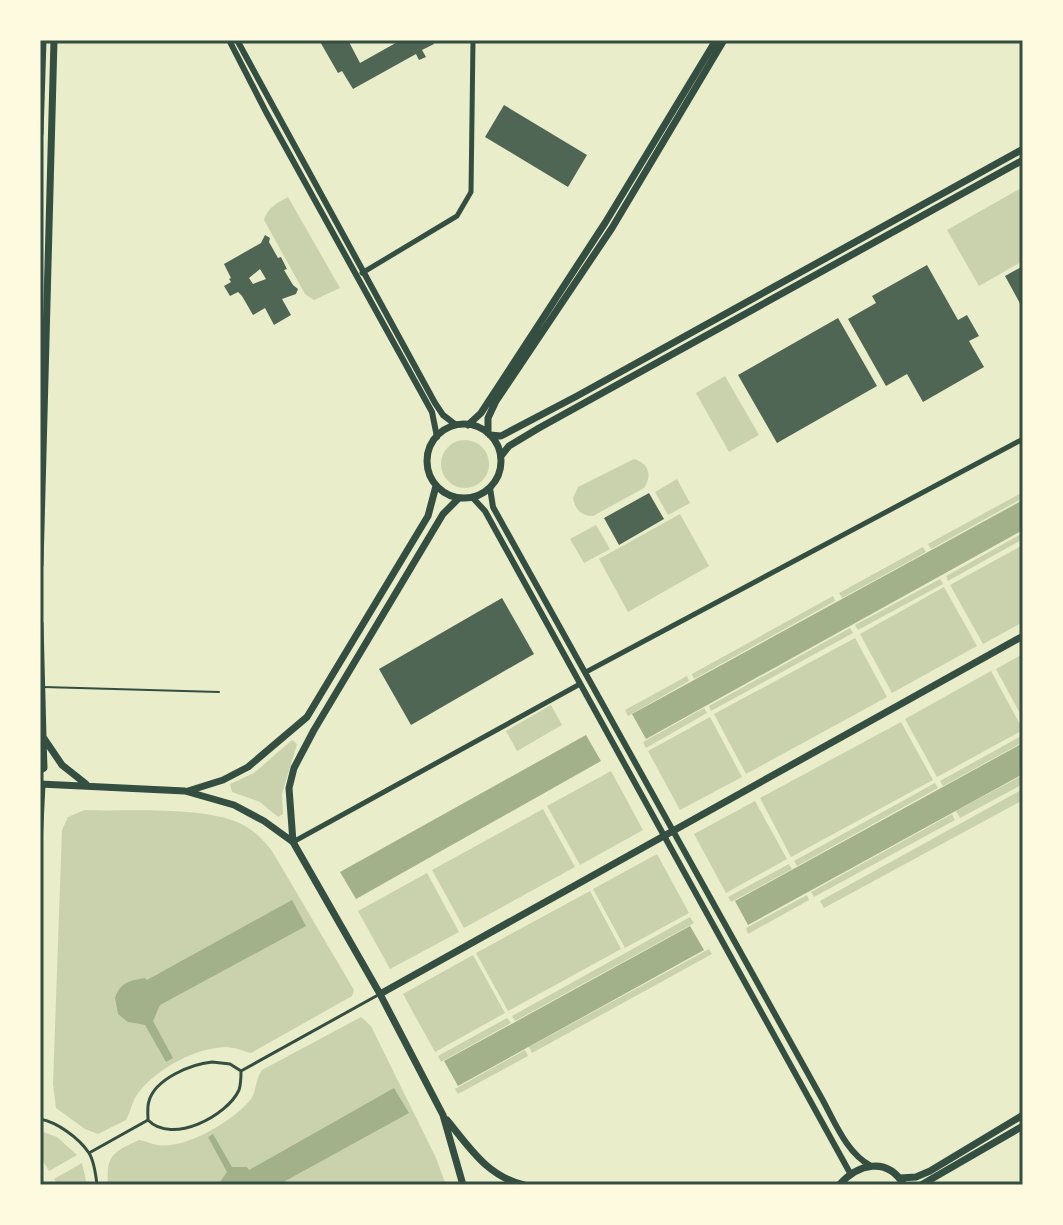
<svg xmlns="http://www.w3.org/2000/svg" width="1063" height="1225" viewBox="0 0 1063 1225" font-family="'Nunito Sans',sans-serif">
	<style>
		.green { fill: #cad2ad }
		.water { fill: #a3b18a }
		.building { fill: #4f6655; fill-rule: evenodd }
		.lines { fill: none; stroke-linecap: round; stroke-linejoin: round }
		.service { stroke: #344e41; stroke-width: 2 }
		.pedestrian { stroke: #344e41; stroke-width: 3 }
		.minor { stroke: #344e41; stroke-width: 5 }
		.tertiary { stroke: #344e41; stroke-width: 6 }
		.secondary { stroke: #344e41; stroke-width: 7 }
		.neatline { fill: none; stroke: #344e41; stroke-width: 3 }
	</style>
	<rect width="100%" height="100%" fill="#e9edc9"/>
	<path class="green" d="M1023,187V261L979,286L947,230Z
		M288,197L340,288L314,300L305,294L264,220C268,207 277,203 288,197Z
		M725,376L759,435L729,452L696,393Z
		M441 464a24 24 0 1 1 48 0a24 24 0 1 1-48 0Z
		M634,459C648,463 653,475 644,488L593,516C582,516 575,510 573,498L578,487Z
		M677,479L690,503L668,515L655,492Z
		M1023,492V498L931,549L928,544Z
		M680,514L709,566L628,612L599,559Z
		M596,525L610,549L584,563L570,539Z
		M1023,533V539L948,581L946,576Z
		M1023,545V622L983,644L950,585Z
		M923,547L926,552L842,598L839,593Z
		M940,579L943,584L858,630L855,625Z
		M944,587L977,646L892,693L860,634Z
		M833,596L835,601L694,679L692,674Z
		M850,628L853,633L711,711L709,706Z
		M855,638L887,697L746,774L714,714Z
		M1023,654V719L996,669Z
		M991,671L1023,730L937,777L905,719Z
		M687,676L689,681L628,716L625,710Z
		M551,705L562,725L517,751L506,731Z
		M704,708L707,713L646,748L643,742Z
		M710,717L742,777L680,810L648,751Z
		M901,722L933,780L791,857L760,798Z
		M1023,735V742L943,786L940,781Z
		M292,740L297,744L282,794L283,814L278,817L260,802L232,792L230,784L254,773Z
		M611,771L643,830L580,865L547,806Z
		M1023,775V784L960,818L956,811Z
		M935,783L938,788L797,866L794,861Z
		M1023,789V800L824,908L820,901Z
		M755,801L787,859L726,893L694,834Z
		M543,809L575,867L464,928L432,870Z
		M85,810C128,812 207,805 245,826C256,832 264,841 272,851L354,990L352,996L251,1053C243,1051 234,1047 226,1047C195,1048 158,1068 139,1092C132,1100 131,1111 126,1120L98,1134L85,1129L56,1108L53,1084L62,830L68,817Z
		M952,814L955,820L814,897L811,892Z
		M657,854L689,913L625,948L593,889Z
		M789,864L792,869L731,902L728,897Z
		M427,873L459,932L390,969L358,911Z
		M590,891L621,949L508,1011L476,953Z
		M807,895L809,900L748,934L746,928Z
		M690,917L694,923L515,1021L512,1016Z
		M709,949L712,954L532,1053L529,1047Z
		M473,955L505,1013L435,1052L403,994Z
		M361,1017L371,1026L436,1158L446,1185H108C106,1155 113,1152 139,1140C146,1141 151,1144 157,1145C185,1150 235,1120 251,1099C257,1090 255,1080 262,1070Z
		M507,1018L511,1023L441,1062L438,1056Z
		M525,1050L528,1056L458,1094L455,1089Z
		M40,1131L57,1137L77,1155L49,1171L40,1156Z
		M82,1163L87,1185H57L54,1179Z"/>
	<path class="water" d="M1023,500V530L646,739L632,714Z
		M586,735L601,761L356,899L340,872Z
		M1023,743V774L748,925L735,901Z
		M292,900L306,926L160,1005L153,1021L173,1058L166,1062L145,1025L128,1022L118,1014L115,998C121,981 130,981 145,978L147,980Z
		M690,926L704,950L458,1086L444,1061Z
		M394,1088L409,1113L278,1185H218L227,1172L208,1137L213,1134L232,1167H247L249,1170Z"/>
	<path class="building" d="M319,40H348L360,63L401,40H432L434,44L422,50L426,57L419,60L416,54L353,89L342,71L338,73Z
		M504,105L587,155L568,187L485,137Z
		M265,235L270,238L269,242L278,258L281,257L287,269L284,270L293,285L298,289L296,294L282,299L291,315L274,325L265,308L253,315L242,296L238,292L230,296L224,286L231,282L229,279L231,278L224,264L261,243ZM260,269L266,279L253,284L249,278Z
		M927,265L958,320L967,315L979,336L969,341L984,367L923,402L907,374L886,386L848,319L876,303L872,296Z
		M1023,266V309L1005,276Z
		M838,318L877,386L777,443L738,375Z
		M649,493L664,519L619,545L604,518Z
		M502,598L534,654L411,725L379,669Z"/>
	<g class="lines">
		<path class="service" d="M44,687L219,692"/>
		<path class="pedestrian" d="M40,864L44,785
			M212,1062L230,1064L241,1071C241,1077 241,1084 239,1090C227,1116 172,1145 148,1120C148,1114 147,1107 149,1101C155,1079 191,1064 212,1062Z
			M241,1071L378,995
			M40,1119C57,1122 79,1138 89,1153C94,1161 96,1176 97,1185
			M89,1153L148,1120"/>
		<path class="minor" d="M362,273L457,216L471,192L473,40
			M586,672L1023,439
			M293,842L580,684"/>
		<path class="tertiary" d="M229,40L266,112L432,412L437,437
			M237,40L435,403L443,415L456,425
			M490,488L493,507L821,1097C834,1120 846,1153 871,1166
			M472,497L485,511L850,1173"/>
		<path class="secondary" d="M40,134L43,40
			M427 461a37 37 0 1 1 74 0a37 37 0 1 1-74 0Z
			M468,425L481,413L605,223L716,40
			M488,433V418L496,401L612,228L724,40
			M490,435L501,436L577,396L1023,149
			M501,456L509,446L539,428L1023,160
			M40,565L54,40
			M40,624L43,737L62,765L86,784
			M40,770L44,768L43,739
			M40,784L185,791L234,805L264,821L293,842L380,994L443,1115L463,1185
			M188,791L223,780L248,767L307,717L428,516L436,486
			M293,842L289,788L294,768L314,730L443,514L459,498
			M380,994L1023,636
			M447,1120C470,1148 487,1176 524,1185
			M900,1178L916,1177L930,1171L1023,1115
			M839,1185C858,1164 887,1156 904,1185
			M921,1185L1023,1126"/>
	</g>
	<rect width="1063" height="1225" fill="none" stroke="#fefae0" stroke-width="84"/>
	<rect x="42" y="42" width="979" height="1141" class="neatline"/>
</svg>
